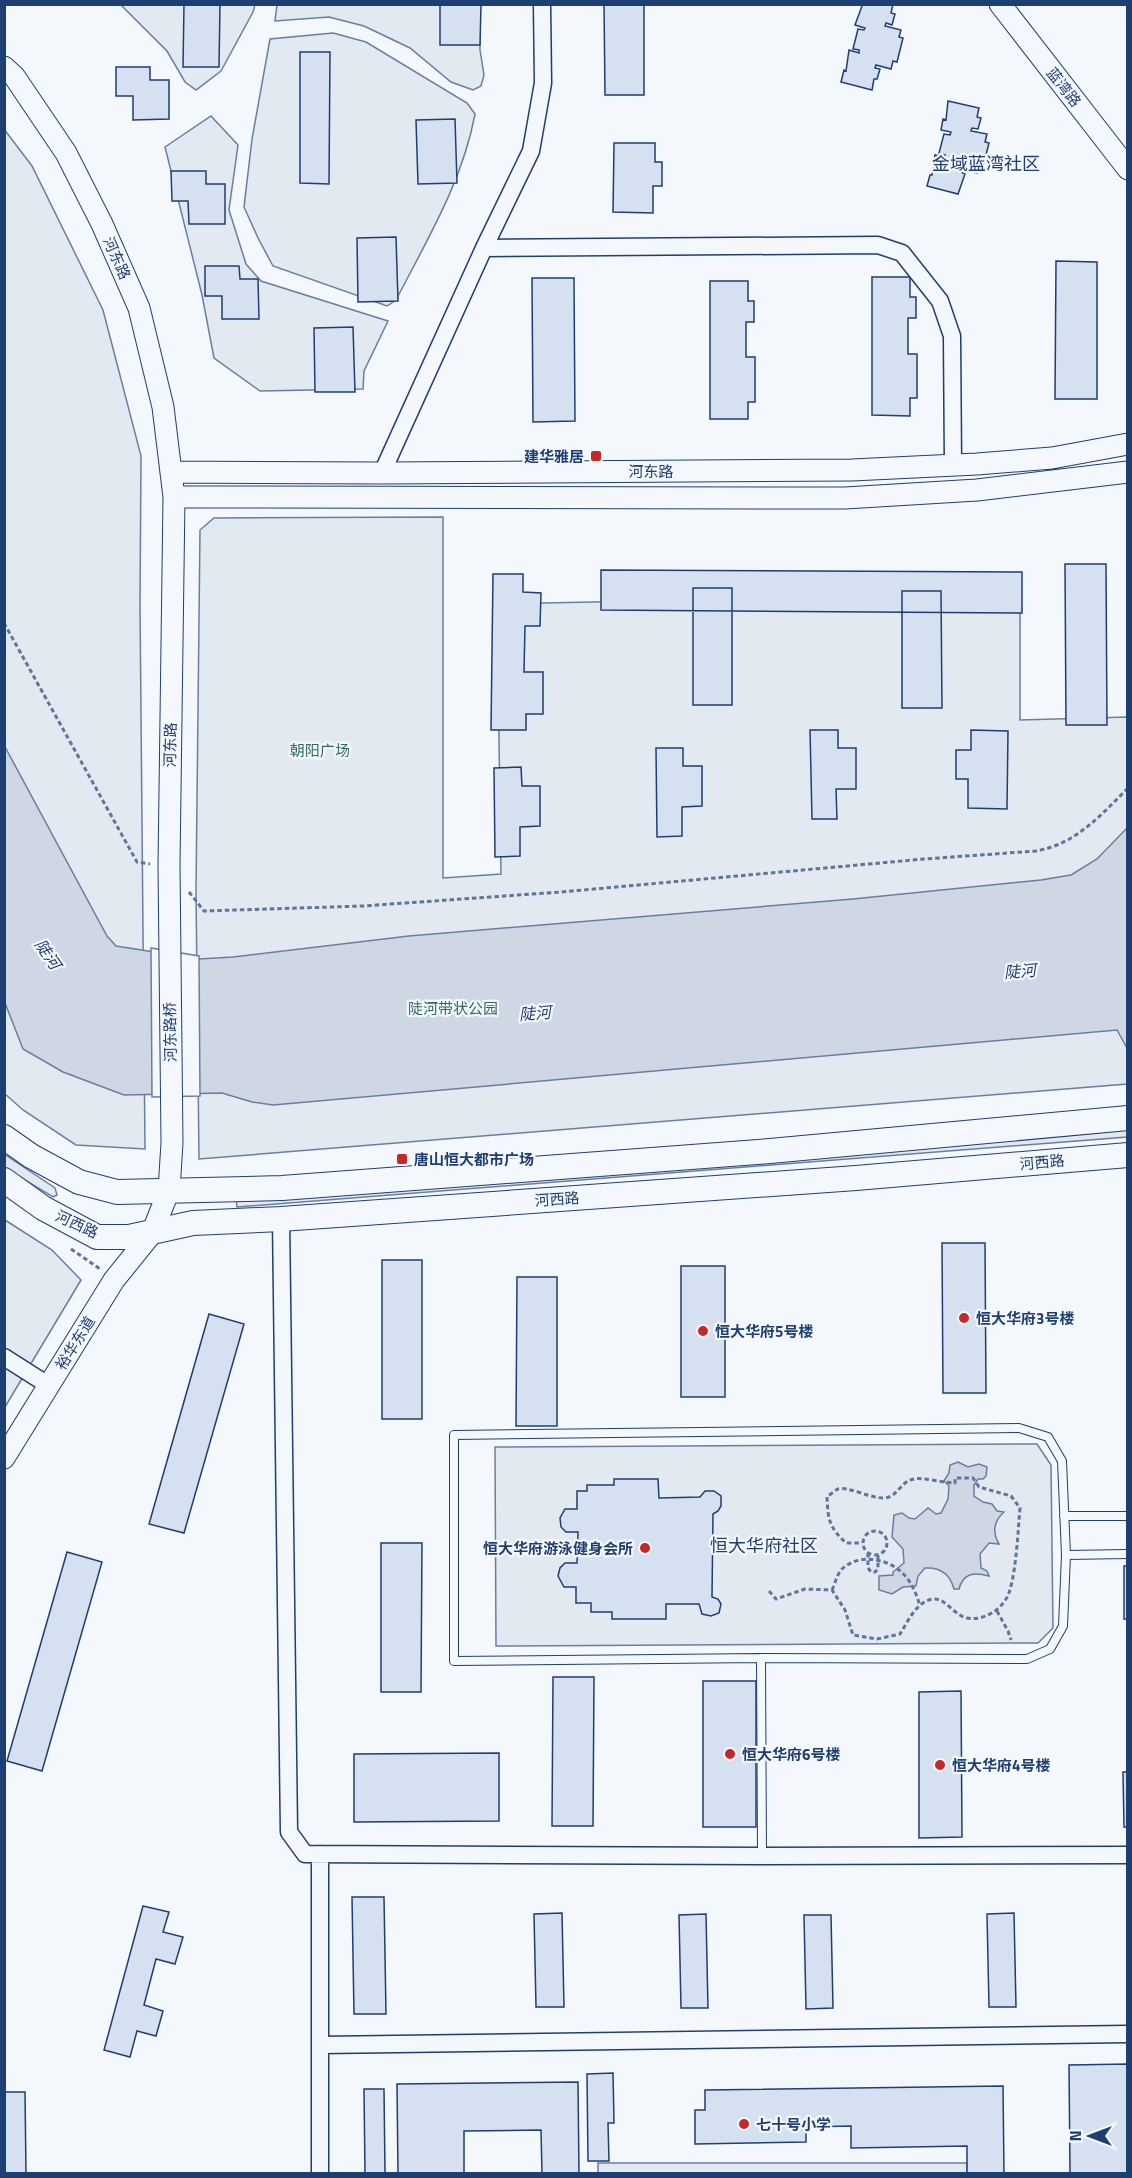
<svg xmlns="http://www.w3.org/2000/svg" width="1132" height="2178" viewBox="0 0 1132 2178" font-family="'Titillium Web','Noto Sans SC',sans-serif">
	<style>
		.green { fill: #e3e9f0; stroke: #687fa3; stroke-width: 1.5 }
		.water { fill: #cfd7e4; stroke: #687fa3; stroke-width: 1.5 }
		.pier { fill: #f4f7fb; stroke: #687fa3; stroke-width: 1.5 }
		.building { fill: #d5e0f0; stroke: #1d3f73; stroke-width: 1.5 }
		.lines { fill: none; stroke-linecap: round; stroke-linejoin: round }
		.service-casing { stroke: #1d3f73; stroke-width: 10 }
		.minor-casing { stroke: #1d3f73; stroke-width: 19 }
		.tertiary-casing { stroke: #1d3f73; stroke-width: 23 }
		.secondary-casing { stroke: #1d3f73; stroke-width: 26 }
		.path { stroke: #5e769c; stroke-width: 3; stroke-dasharray: 4.5 3; stroke-linecap: butt }
		.service { stroke: #f4f7fb; stroke-width: 8 }
		.minor { stroke: #f4f7fb; stroke-width: 16 }
		.tertiary { stroke: #f4f7fb; stroke-width: 21 }
		.secondary { stroke: #f4f7fb; stroke-width: 24 }
		.poi-dot { fill: #c62828; stroke: #f4f7fb; stroke-width: 2 }
		.labels { text-anchor: middle; dominant-baseline: central; stroke-width: 4.5; stroke-linejoin: round; paint-order: stroke }
		.street-label { font-size: 15px; fill: #1d3f73; stroke: #f4f7fb }
		.poi-label { font-size: 15px; font-weight: bold; fill: #1d3f73; stroke: #f4f7fb; text-anchor: start }
		.park-label { font-size: 15px; fill: #2c6c60; stroke: #f4f7fb }
		.water-label { font-size: 16px; font-style: italic; fill: #1d3f73; stroke: #f4f7fb }
		.quarter-label { font-size: 18px; fill: #1d3f73; stroke: #f4f7fb }
	</style>
	<rect width="100%" height="100%" fill="#f4f7fb"/>
	<path class="green" d="M121,5H255L253,12L221,71L196,90L185,82L167,51Z
		M277,5H479L480,50L484,75L481,86L473,90L451,82L410,48L364,26L329,17L275,21Z
		M333,33L366,42L467,103L475,114C463,180 427,240 396,300L387,306L273,266L258,238L244,207L252,139L270,39Z
		M211,116L238,145L229,210L246,264L261,281L388,321L364,371L363,389L260,391L214,358L202,295L165,147Z
		M4,129L32,166L103,310L141,456L140,605L145,1149L76,1145L23,1110L5,1094Z
		M443,517V878L501,874L497,604L1020,593V720L1127,717V1084L199,1159L196,891L200,530L214,518Z
		M1127,1127V1137L237,1207L236,1199Z
		M4,1154L55,1188L57,1195L53,1197L5,1168Z
		M5,1220L52,1250L81,1280L5,1407Z
		M1037,1444L1051,1465L1053,1628L1038,1643L496,1646L495,1447Z
		M598,2163H967V2174H598Z"/>
	<path class="water" d="M4,745L107,936L116,946L199,959L233,957L409,936L853,899L1041,880L1071,875L1097,859L1127,828V1048L1117,1030L273,1105L252,1102L222,1093L124,1095L63,1072L23,1049L5,1003Z
		M958,1462L968,1467L979,1464L987,1467L986,1476L983,1479H978L974,1485V1496L983,1502L992,1504L997,1511L1004,1512C994,1521 992,1532 999,1544L989,1543L980,1554L981,1568L987,1571L989,1576C974,1572 963,1573 959,1589H954C950,1574 940,1567 925,1568L918,1576L916,1586L903,1587L892,1594L879,1590V1576L893,1575V1572L904,1563L903,1549L892,1537L894,1515L902,1513L909,1518L915,1519L928,1508L936,1514L941,1513L948,1499L949,1486L944,1481L949,1473L950,1465Z"/>
	<path class="pier" d="M151,948L199,956L200,1096L152,1097Z"/>
	<path class="building" d="M184,4H220L219,67H183Z
		M440,4H481L480,45H440Z
		M604,4H644V95H605Z
		M860,4H893L891,13L895,14L892,25L886,23L885,26L901,30L899,37L903,38L897,62L893,61L891,69L876,65L875,68L880,69L877,79H874L872,90L841,82L844,70L846,71L849,50L859,53V50L853,49L858,29L864,30L865,28L855,25L862,6Z
		M300,52H330L329,184L300,183Z
		M116,67H150V80H169V119L133,120V96H116Z
		M948,101L979,108L977,117L981,118L978,129L972,128L971,131L987,134L985,142L989,143L983,167L979,166L977,173L962,169L961,172L965,174L958,194L927,186L930,175H932L935,155L944,157L945,155L939,153L944,134L950,135L951,132L941,130L943,119L946,120Z
		M455,119L457,183L418,184L416,120Z
		M614,143H655V162H662V186H653V213L613,212Z
		M171,171H206V184H225V224H189L188,201H172Z
		M396,237L398,301L358,302L357,238Z
		M1056,261L1097,262V399H1055Z
		M205,266H239L240,279H258L259,319H222V296H205Z
		M872,277H910V297H916V318H908V354H917V398H910V416L872,415Z
		M532,278H574L575,421L533,422Z
		M710,281H748V301H754V322H746V357H755V402H748V419H710Z
		M353,327L355,392H315L314,328Z
		M1065,564H1106L1107,725H1066Z
		M601,570L1022,572V613L601,610Z
		M493,574H523V592L541,593L540,626H525L524,672H543V714H526V730H491Z
		M693,588H732V705H693Z
		M902,591H941L942,708H902Z
		M810,730H838V748H856V789H836L837,819H812Z
		M971,730L1008,731L1007,809L968,808V779H956V750H971Z
		M656,748H683V766H702V806L682,807V836L657,837Z
		M521,767L522,786H540V826L520,827V856L495,857L494,768Z
		M942,1243H985L986,1393H943Z
		M382,1260H422V1419H382Z
		M681,1266H725V1397H681Z
		M517,1277H557V1426H516Z
		M209,1314L244,1324L184,1533L149,1524Z
		M614,1479H658L659,1498L700,1497L705,1491H714L721,1496V1506L718,1511L713,1514L712,1597L718,1599L721,1604L719,1613L711,1616L702,1614L699,1604H666V1619H612V1612H591V1603H576V1587H564L558,1576L560,1568L565,1563H577L578,1532H566L561,1527L560,1518L565,1509H577V1491H587V1485H614Z
		M381,1543H422L421,1692H381Z
		M67,1552L102,1562L42,1771L7,1761Z
		M1124,1566H1128V1619H1124Z
		M553,1677H594L593,1826H552Z
		M703,1681H756V1827H703Z
		M961,1691L962,1837L919,1838V1692Z
		M499,1753V1821L354,1822V1754Z
		M1123,1772H1128V1827H1124Z
		M352,1897H384L386,2014H354Z
		M143,1906L169,1912L163,1932L183,1937L175,1964L156,1959L144,2005L163,2011L156,2036L137,2031L130,2057L104,2050Z
		M562,1913L564,2007H536L534,1914Z
		M1014,1913L1016,2007H989L987,1914Z
		M706,1914L708,2008H681L679,1915Z
		M804,1915H831L833,2008L806,2009Z
		M1128,2064V2174H1070L1069,2065Z
		M613,2073L614,2123H608L609,2161H588L587,2074Z
		M578,2082L579,2174H542L541,2130L464,2131V2174H398L397,2084Z
		M1003,2086L1004,2174H967V2146L851,2148V2126L806,2127V2142L695,2144V2110H705V2090Z
		M364,2089H384L385,2174H365Z
		M4,2092H25L26,2174H4Z"/>
	<g class="lines">
		<defs>
			<path id="service" d="M1019,1428L1048,1437L1062,1461L1066,1555L1063,1626L1050,1649L1027,1659L761,1658L454,1661V1435Z
				M1064,1516H1128
				M1066,1555L1128,1554
				M761,1658L762,1856"/>
			<path id="minor" d="M484,248L878,245L902,253L940,301L952,336L953,465
				M382,473L484,248L531,151L543,83L542,4
				M281,1219L289,1832L305,1854L762,1856L1128,1855
				M4,1357L48,1385
				M321,2045L1128,2034
				M320,2174V1854"/>
			<path id="tertiary" d="M1000,4L1128,169
				M4,67L14,76L66,153L102,224L139,308L163,407L174,497L169,865L172,1143L169,1190L152,1233L114,1280L4,1458
				M172,472L382,473L852,470L977,464L1052,458L1128,444
				M174,497L845,498L977,490L1128,472"/>
			<path id="secondary" d="M4,1137L31,1156L79,1182L117,1192L282,1188L770,1151L1128,1118
				M4,1180L43,1208L97,1237H129L193,1223L281,1219L856,1178L1128,1155"/>
		</defs>
		<use href="#service" class="service-casing"/>
		<use href="#minor" class="minor-casing"/>
		<use href="#tertiary" class="tertiary-casing"/>
		<use href="#secondary" class="secondary-casing"/>
		<path class="path" d="M4,623L137,862L150,864
			M189,892L204,911L363,906L561,892L924,859L1036,851C1076,844 1101,815 1128,788
			M71,1249L100,1269
			M863 1543a12 12 0 1 1 24 0a12 12 0 1 1-24 0Z
			M868,1553V1568L871,1572H875L878,1569V1554
			M832,1590C835,1584 837,1574 842,1569C860,1552 892,1559 906,1577C913,1585 917,1596 920,1606
			M769,1591L776,1599L805,1589L832,1590L845,1610L853,1635L877,1639L900,1634C908,1621 918,1599 935,1599C946,1599 955,1616 967,1618C982,1621 998,1612 1006,1599C1016,1584 1018,1528 1020,1508L1011,1496L979,1487L973,1478H955V1483C944,1483 922,1477 914,1479C900,1481 898,1498 883,1498C870,1498 847,1486 838,1489C835,1490 830,1495 827,1497C828,1520 829,1527 846,1543H862
			M997,1611L1008,1631L1011,1640"/>
		<use href="#service" class="service"/>
		<use href="#minor" class="minor"/>
		<use href="#tertiary" class="tertiary"/>
		<use href="#secondary" class="secondary"/>
	</g>
	<g class="poi-dot">
		<rect x="590" y="450" width="12" height="12" rx="3"/>
		<rect x="396" y="1153" width="12" height="12" rx="3"/>
		<circle cx="964" cy="1318" r="6"/>
		<circle cx="703" cy="1331" r="6"/>
		<circle cx="645" cy="1548" r="6"/>
		<circle cx="730" cy="1754" r="6"/>
		<circle cx="940" cy="1765" r="6"/>
		<circle cx="744" cy="2124" r="6"/>
	</g>
	<g class="labels">
		<g class="street-label">
			<text transform="translate(1064 87) rotate(52)">蓝湾路</text>
			<text transform="translate(117 258) rotate(66)">河东路</text>
			<text x="651" y="471">河东路</text>
			<text transform="translate(170 745) rotate(-89)">河东路</text>
			<text transform="translate(170 1032) rotate(-91)">河东路桥</text>
			<text transform="translate(1042 1162) rotate(-5)">河西路</text>
			<text transform="translate(557 1199) rotate(-4)">河西路</text>
			<text transform="translate(77 1224) rotate(25)">河西路</text>
			<text transform="translate(75 1343) rotate(-58)">裕华东道</text>
		</g>
		<g class="poi-label">
			<text x="584" y="456" text-anchor="end">建华雅居</text>
			<text x="414" y="1159">唐山恒大都市广场</text>
			<text x="976" y="1318">恒大华府3号楼</text>
			<text x="715" y="1331">恒大华府5号楼</text>
			<text x="633" y="1548" text-anchor="end">恒大华府游泳健身会所</text>
			<text x="742" y="1754">恒大华府6号楼</text>
			<text x="952" y="1765">恒大华府4号楼</text>
			<text x="756" y="2124">七十号小学</text>
		</g>
		<g class="park-label">
			<text x="320" y="750">朝阳广场</text>
			<text x="453" y="1008">陡河带状公园</text>
		</g>
		<g class="water-label">
			<text transform="translate(48 954) rotate(55)">陡河</text>
			<text transform="translate(1020 971) rotate(-5)">陡河</text>
			<text transform="translate(535 1013) rotate(-5)">陡河</text>
		</g>
		<g class="quarter-label">
			<text x="986" y="163">金域蓝湾社区</text>
			<text x="764" y="1545">恒大华府社区</text>
		</g>
	</g>
	<rect width="1132" height="2178" fill="none" stroke="#1d3f73" stroke-width="12"/>
	<g transform="translate(1090 2136) rotate(270)" stroke="#f4f7fb" stroke-width="4.5" paint-order="stroke">
	<path d="M0-4.5L10 22L0 15L-10 22Z" fill="#1d3f73"/>
	<text y="-9" font-size="16" font-weight="bold" text-anchor="middle" fill="#1d3f73">N</text>
	</g>
</svg>
